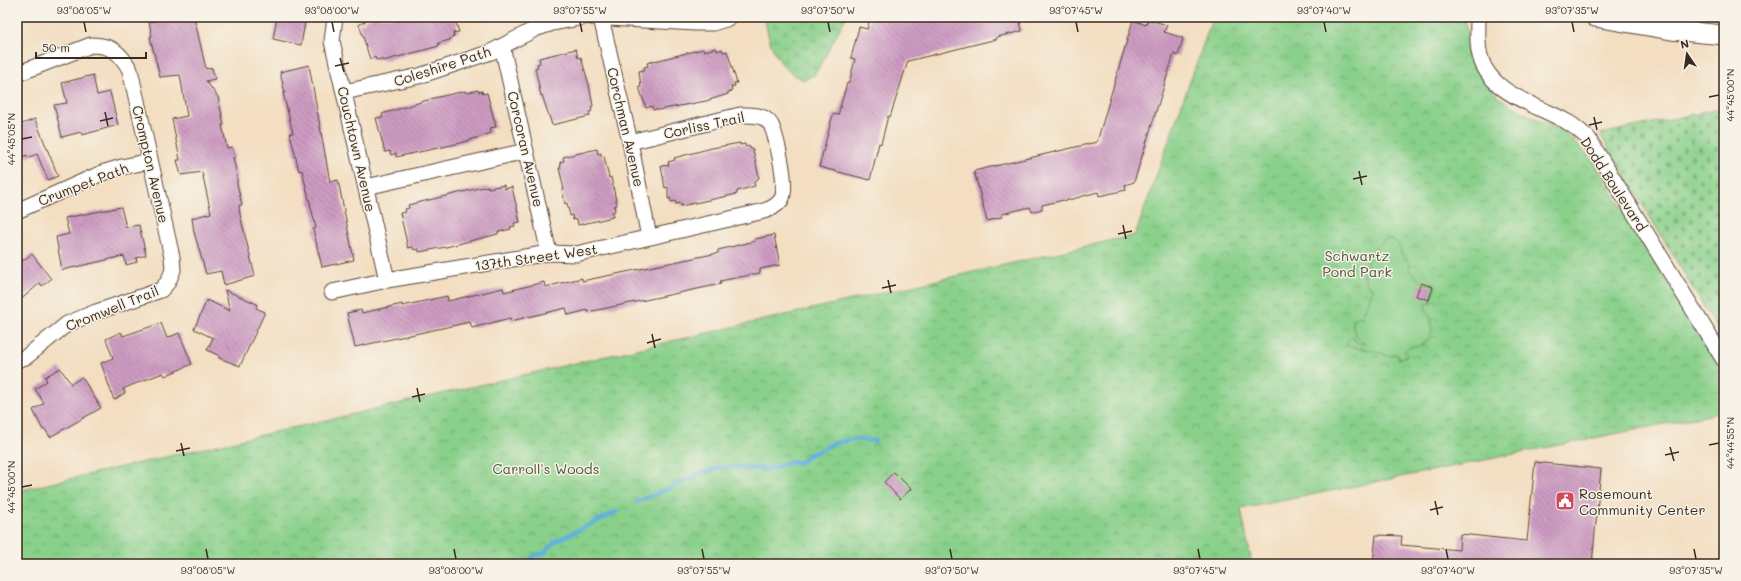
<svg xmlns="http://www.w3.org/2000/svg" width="1741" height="581" viewBox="0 0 1741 581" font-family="Mali,sans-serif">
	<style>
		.wetland { fill: url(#wetland-marsh); stroke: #627d54 }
		.cemetery { fill: url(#cemetery-stones); stroke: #627d54 }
		.park { fill: url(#park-crowns); stroke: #627d54 }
		.pitch { fill: #89d08a; stroke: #627d54 }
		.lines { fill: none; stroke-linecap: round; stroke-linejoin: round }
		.stream { stroke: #62b1dc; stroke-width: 4.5 }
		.building { fill: url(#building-back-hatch) }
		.minor-casing { stroke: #574536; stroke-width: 17 }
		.tertiary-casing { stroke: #574536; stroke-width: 21 }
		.minor { stroke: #fff; stroke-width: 15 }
		.tertiary { stroke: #fff; stroke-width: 19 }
		.ticks { fill: none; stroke: #3b2a1e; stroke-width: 1.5 }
		.labels { text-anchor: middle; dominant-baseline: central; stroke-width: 3; stroke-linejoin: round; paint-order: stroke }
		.street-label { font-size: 14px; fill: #3b2a1e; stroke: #f7f3e8 }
		.park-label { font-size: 14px; fill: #4e5439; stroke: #f7f3e8 }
		.poi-label { font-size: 14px; fill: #3b2a1e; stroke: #f7f3e8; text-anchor: start }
		.neatline { fill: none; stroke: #3b2a1e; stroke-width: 1.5 }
		.ticks-label { font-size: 10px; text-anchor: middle; fill: #3b2a1e }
	</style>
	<defs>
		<pattern id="wetland-marsh" width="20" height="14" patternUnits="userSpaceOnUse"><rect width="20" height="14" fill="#89d08a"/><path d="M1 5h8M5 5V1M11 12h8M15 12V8" fill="none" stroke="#71a970"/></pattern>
		<pattern id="cemetery-stones" width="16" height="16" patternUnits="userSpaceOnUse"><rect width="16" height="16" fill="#89d08a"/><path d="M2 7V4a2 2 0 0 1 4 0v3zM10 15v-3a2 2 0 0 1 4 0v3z" fill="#71a970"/></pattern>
		<pattern id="park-crowns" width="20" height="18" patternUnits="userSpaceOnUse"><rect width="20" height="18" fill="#89d08a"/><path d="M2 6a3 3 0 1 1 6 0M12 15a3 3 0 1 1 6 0" fill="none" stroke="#71a970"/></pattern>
		<pattern id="building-back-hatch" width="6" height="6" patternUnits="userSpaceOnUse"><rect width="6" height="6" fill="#cd9bc2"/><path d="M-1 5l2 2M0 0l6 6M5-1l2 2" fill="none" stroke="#a87f9d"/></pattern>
	</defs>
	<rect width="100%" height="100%" fill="#f7f3e8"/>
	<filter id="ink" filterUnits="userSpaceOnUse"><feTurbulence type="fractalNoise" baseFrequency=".025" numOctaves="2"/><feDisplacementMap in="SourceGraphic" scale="8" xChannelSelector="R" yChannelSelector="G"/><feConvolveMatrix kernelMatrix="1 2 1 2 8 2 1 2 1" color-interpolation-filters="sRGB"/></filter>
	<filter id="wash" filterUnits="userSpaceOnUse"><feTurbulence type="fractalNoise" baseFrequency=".012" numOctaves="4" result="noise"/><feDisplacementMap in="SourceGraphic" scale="16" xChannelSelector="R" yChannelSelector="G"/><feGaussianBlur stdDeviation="0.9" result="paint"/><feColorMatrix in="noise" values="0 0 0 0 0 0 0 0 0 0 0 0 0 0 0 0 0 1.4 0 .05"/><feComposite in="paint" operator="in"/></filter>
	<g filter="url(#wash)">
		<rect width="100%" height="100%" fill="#f3dec1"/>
		<path class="wetland" d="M765,17H846L819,68L814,75L804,80C777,69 768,43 765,17Z"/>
		<path class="cemetery" d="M1724,108V340L1600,134Z"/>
		<path class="park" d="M1213,17H1460L1465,19L1472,63L1498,97L1526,114L1561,130L1592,159L1724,374V412L1241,509L1252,564H17V491L1135,235Z"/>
		<path class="pitch" d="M1389,239C1402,243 1397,247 1403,256C1407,261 1412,263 1409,270L1419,280L1436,286L1430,303L1427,302L1425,308C1438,325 1433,348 1409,347L1404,351L1407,355L1399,359L1397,354L1387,356L1377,351L1347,346V341L1351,337L1358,343L1365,344C1357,336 1346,326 1358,316L1362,318L1373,289L1370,288L1366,283L1364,272L1367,270V261C1375,253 1377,241 1389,239Z"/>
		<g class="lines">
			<path class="stream" d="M637,502L670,488L700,473L719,468L735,467L765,469L773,468L789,462H801L810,454L818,452L834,443L854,439L875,441
				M525,564L534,556L544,553L556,541L618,511"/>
		</g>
		<g id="blocks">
			<path class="building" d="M169,17H194L206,69L212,68L215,79L206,81L218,97L224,125H222L227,148L232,147L235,157L233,158L237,175V184L242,205H239L240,215L255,276L224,285L221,271L206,274L194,232L192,218L211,213L202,172L181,175L177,160H180L172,119L187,116L180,75L160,77L150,37L152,36L149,22Z
				M277,17H306L301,45L273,39Z
				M372,17H454L459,32L453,33L454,36L450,38V40L438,43L439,46L383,61L382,59L376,60L375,57L370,59L359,24L365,22L364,20Z
				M877,17H1019L1022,31L997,37V39L908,61L890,117L888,116L881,144L879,143L870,180L819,167L833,114L838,115L847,83H849L855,59L851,58L859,27L867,29L870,19Z
				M1148,19L1167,25L1164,32L1183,38L1178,56L1174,54L1134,182L1125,185L1126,190L1099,196L1098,192L1065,201L1064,200L1042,205V209L1032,212L1030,207L1002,214V217L987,221L974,171L1097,142L1133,20L1146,25Z
				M716,48L717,51L722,49L723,52L727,51L737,83H734L735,86L731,87L732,91L728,92V94L706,101L658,110L657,109L653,110L652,106L646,108L639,87H641L639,71L645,70L644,67L648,66L647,63L703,49L704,51Z
				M576,49L578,58L581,57L589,85L593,106L591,107L592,111L589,112L590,116L552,125L542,95L541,96L535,68L538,67L537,64L540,63L539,58Z
				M309,65L330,182L338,180L354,260L322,267L313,229L316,228L302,170L299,171L290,133H293L283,93H285L280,72Z
				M93,75L97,95L110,92L118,125L82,135L81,132L62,137L54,105L67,103L62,83Z
				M478,90L479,92L482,91L483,94L487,93L496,127L490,128L491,133L461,143L396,157V153L391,155L390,151L385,152L376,118L383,117L382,114L434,98L465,91L466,93Z
				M35,119L58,176L48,180L37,154L27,158V155L17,159V126Z
				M740,143V145L745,144L746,147L750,146V149H753L759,178L757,179V181L754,182L755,186L737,191V194L681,206V203L676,204L675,201L671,202L670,198L668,199V187L665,188L661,166L669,165L668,162L675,160L674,158L712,148Z
				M597,149L598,154L601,153V157L604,156L609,178L611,177L617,205L614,206L615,211L612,212L613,217L578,225L577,219L573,220L572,215L570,216L567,203L565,204L562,190L564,189L559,168H561L560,162L564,161L563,157Z
				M504,185V189L512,187L520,222L514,223L515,226L510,227L511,229L498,232V234L446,247L419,252V249L414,250L413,247L408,248L400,213L406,212L405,209L409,208L408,205L488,186V188Z
				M121,207L126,227L139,225L146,255L136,258L137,262L126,265L124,256L62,270L56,237L69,234L65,218Z
				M774,235L780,265L760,269V273L720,281L721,284L588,312V310L568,315L566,308L511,321L510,318L472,328L470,322L355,347L347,313L361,310L362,313L402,304V306L447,296L448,301L503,288L504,292L544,282L545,287L582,278V281L718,253V250L755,241V239Z
				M32,254L51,279L42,286L40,283L17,303V265Z
				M1421,283L1433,287L1429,300L1416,296Z
				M225,290L257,304L256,308L265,312L240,366L219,358L220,356L207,350L213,338L194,329L207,300L230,311Z
				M161,323L167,338L179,333L192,364L165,376L163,373L132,385L123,389L125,393L114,400L101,363L113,358L106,339L121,332L123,336Z
				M60,368L71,384L82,377L101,408L50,437L45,429L43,430L33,410L44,403L35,389L47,381L45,377Z
				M1535,462L1601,469L1592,564H1373L1376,535L1402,536L1401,545L1459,550L1460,534L1527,541Z
				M894,472L911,489L900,499L884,482Z"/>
		</g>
	</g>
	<g filter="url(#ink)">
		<use href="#blocks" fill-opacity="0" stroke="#574536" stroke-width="1"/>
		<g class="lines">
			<defs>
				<path id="minor" d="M335,17L332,41L387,280
					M592,17L695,23H713L726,19L729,17
					M1478,17C1478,28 1477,40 1479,51C1486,94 1537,104 1569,123C1576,127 1582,133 1588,138L1724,360
					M601,18L630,142L649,237
					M502,46L549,253
					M17,74L91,45C111,45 120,52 130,70L172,257L173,270L168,282L161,290L96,312L67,324L26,357L17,360
					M344,92L419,76L491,52L535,29L553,23L584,17
					M366,187L526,151
					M17,211L102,173L122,167L150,161
					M332,292L387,280L549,253L576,254L760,212C769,210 776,207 781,200C789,189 777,140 772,127C771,124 767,120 764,118C757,114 747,115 740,115L630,142"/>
				<path id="tertiary" d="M1595,17L1671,30L1724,35"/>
			</defs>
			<use href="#minor" class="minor-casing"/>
			<use href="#tertiary" class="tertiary-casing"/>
			<use href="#minor" class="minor"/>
			<use href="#tertiary" class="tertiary"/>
		</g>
	</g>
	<path class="ticks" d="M84,22L86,32M332,22L334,32M580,22L582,32M828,22L830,32M1076,22L1078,32M1324,22L1326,32M1572,22L1574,32M340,58L344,72M335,66L349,63M1709,97L1719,95M105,112L108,126M1594,117L1597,130M100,121L113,118M1589,125L1602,122M22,139L32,137M1359,171L1362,185M1353,179L1367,176M1123,225L1126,239M1118,234L1132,231M888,280L891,293M882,288L896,285M652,334L655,348M647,343L661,339M417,388L420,402M412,397L425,394M181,443L184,456M1709,445L1719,443M1670,447L1674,461M176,451L190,448M1665,455L1679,452M22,487L32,485M1435,501L1438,515M1430,510L1443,507M206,549L208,559M454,549L456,559M702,549L704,559M950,549L952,559M1198,549L1200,559M1446,549L1448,559M1694,549L1696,559"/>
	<defs>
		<symbol id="civic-square" viewBox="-11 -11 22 22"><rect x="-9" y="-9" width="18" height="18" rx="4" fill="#d1495b" stroke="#f7f3e8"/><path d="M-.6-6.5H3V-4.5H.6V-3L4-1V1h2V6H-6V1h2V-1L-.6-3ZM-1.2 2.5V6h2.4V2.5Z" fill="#fff"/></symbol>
	</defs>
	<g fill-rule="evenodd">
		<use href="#civic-square" x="1554" y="490" width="22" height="22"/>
	</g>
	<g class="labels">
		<g class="street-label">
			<text transform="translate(442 66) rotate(-18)">Coleshire Path</text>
			<text transform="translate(704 125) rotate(-12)">Corliss Trail</text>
			<text transform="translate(626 127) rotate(77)">Corchman Avenue</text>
			<text transform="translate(357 149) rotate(77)">Couchtown Avenue</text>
			<text transform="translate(526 149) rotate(77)">Corcoran Avenue</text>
			<text transform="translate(151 164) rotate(77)">Crompton Avenue</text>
			<text transform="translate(83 184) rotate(-21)">Crumpet Path</text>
			<text transform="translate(1614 184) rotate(57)">Dodd Boulevard</text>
			<text transform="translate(536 257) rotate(-8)">137th Street West</text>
			<text transform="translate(112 308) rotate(-22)">Cromwell Trail</text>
		</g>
		<g class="park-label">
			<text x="1357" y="255">Schwartz<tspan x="1357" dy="16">Pond Park</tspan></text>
			<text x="546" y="468">Carroll's Woods</text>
		</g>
		<g class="poi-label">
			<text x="1579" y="493">Rosemount<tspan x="1579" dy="16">Community Center</tspan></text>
		</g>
	</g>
	<rect width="1741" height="581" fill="none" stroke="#f7f3e8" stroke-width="44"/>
	<g transform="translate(1687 54) rotate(347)" stroke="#f7f3e8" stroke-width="3" paint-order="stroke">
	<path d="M0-3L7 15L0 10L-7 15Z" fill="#3b2a1e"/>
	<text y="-6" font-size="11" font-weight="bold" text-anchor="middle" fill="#3b2a1e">N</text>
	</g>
	<path d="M36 52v6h110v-6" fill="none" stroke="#3b2a1e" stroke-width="2"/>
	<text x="42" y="52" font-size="12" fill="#3b2a1e" stroke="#f7f3e8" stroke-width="3" paint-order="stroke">50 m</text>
	<rect x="22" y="22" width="1697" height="537" class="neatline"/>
	<g class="ticks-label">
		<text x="84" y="14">93°08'05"W</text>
		<text x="332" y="14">93°08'00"W</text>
		<text x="580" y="14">93°07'55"W</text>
		<text x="828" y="14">93°07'50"W</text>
		<text x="1076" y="14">93°07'45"W</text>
		<text x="1324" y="14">93°07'40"W</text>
		<text x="1572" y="14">93°07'35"W</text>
		<text transform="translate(1730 95) rotate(-90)" y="4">44°45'00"N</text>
		<text transform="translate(11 139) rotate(-90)" y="4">44°45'05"N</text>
		<text transform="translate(1730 443) rotate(-90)" y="4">44°44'55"N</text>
		<text transform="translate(11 487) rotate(-90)" y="4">44°45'00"N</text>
		<text x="208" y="574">93°08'05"W</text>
		<text x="456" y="574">93°08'00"W</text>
		<text x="704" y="574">93°07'55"W</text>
		<text x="952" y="574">93°07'50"W</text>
		<text x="1200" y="574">93°07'45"W</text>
		<text x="1448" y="574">93°07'40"W</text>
		<text x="1696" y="574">93°07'35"W</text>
	</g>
</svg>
